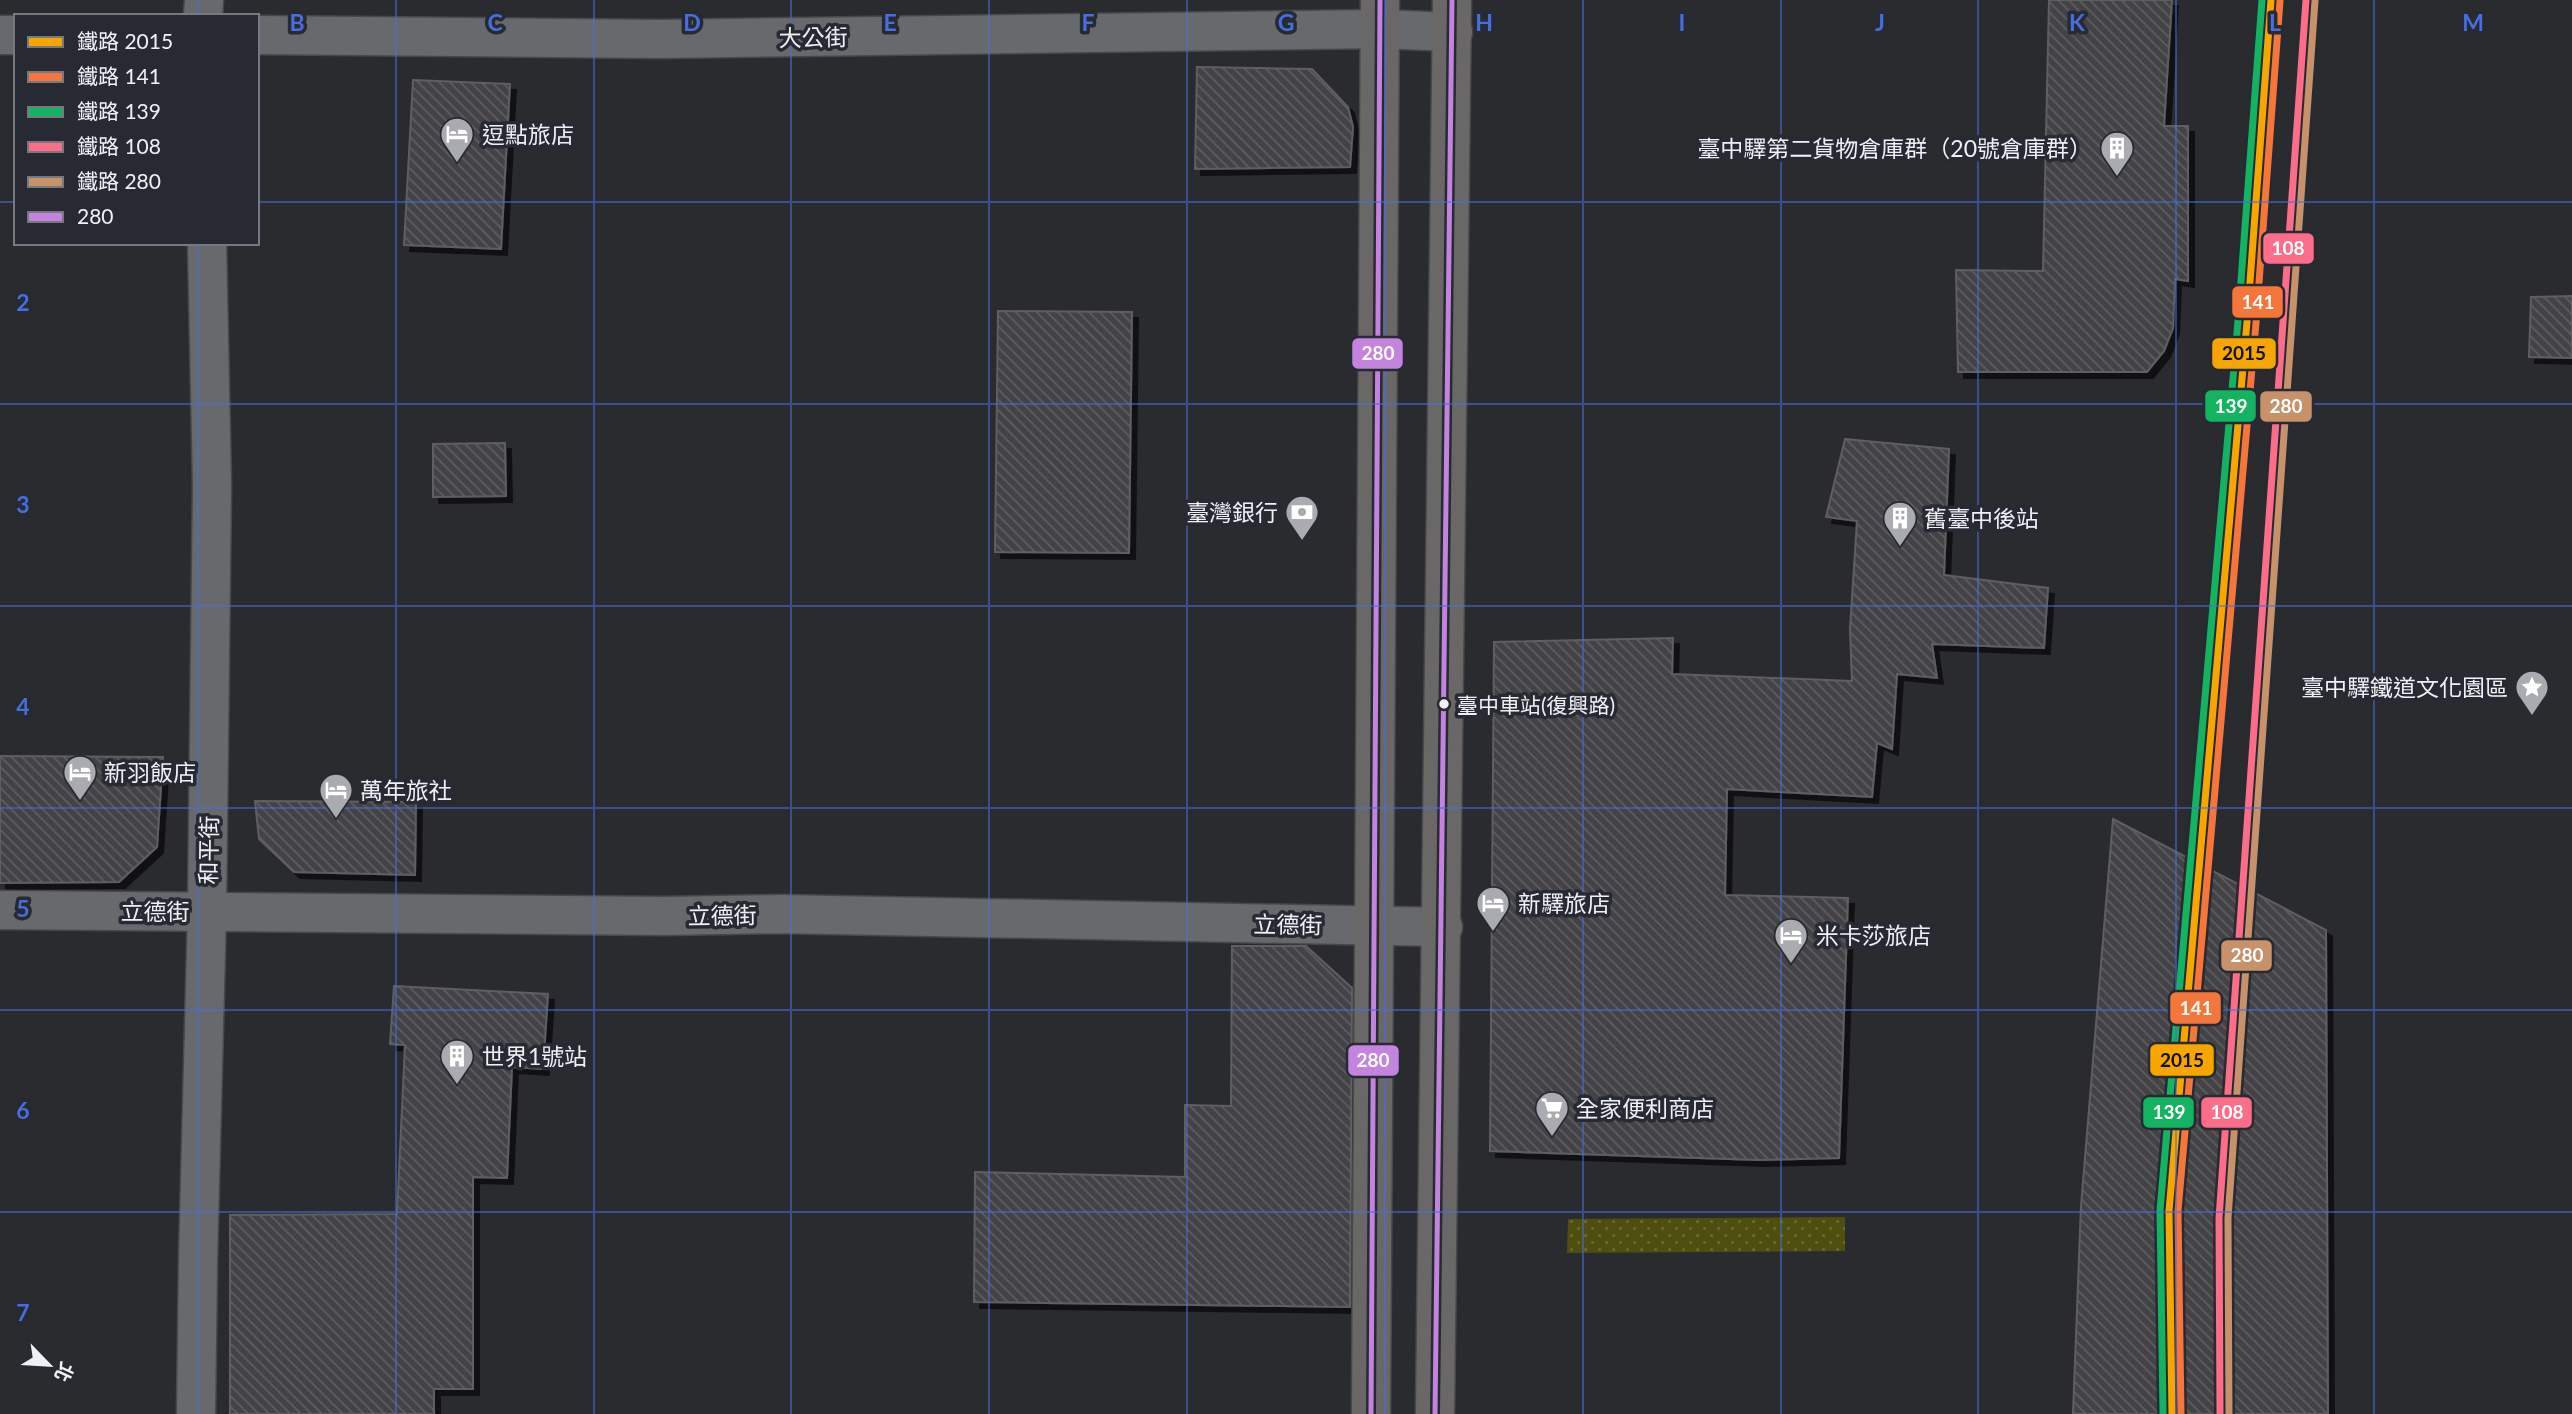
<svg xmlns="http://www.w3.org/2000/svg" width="2572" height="1414" viewBox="0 0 2572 1414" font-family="Lato,'Noto Sans TC',sans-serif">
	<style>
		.grass { fill: url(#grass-dots) }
		.building { fill: url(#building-back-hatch); stroke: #5f5f62; stroke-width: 2; filter: url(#shadow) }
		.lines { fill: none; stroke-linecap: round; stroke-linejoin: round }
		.minor-casing { stroke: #47484c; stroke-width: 41 }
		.major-casing { stroke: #47484c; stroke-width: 41 }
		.minor { stroke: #68696d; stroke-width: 38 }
		.major { stroke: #6a6866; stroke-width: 38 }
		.bus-1-casing { stroke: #272a32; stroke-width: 10 }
		.bus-1 { stroke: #c483df; stroke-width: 5 }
		.rail-1-casing { stroke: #272a32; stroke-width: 12 }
		.rail-2-casing { stroke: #272a32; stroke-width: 12 }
		.rail-3-casing { stroke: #272a32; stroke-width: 12 }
		.rail-4-casing { stroke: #272a32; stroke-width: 12 }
		.rail-5-casing { stroke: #272a32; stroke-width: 12 }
		.rail-1 { stroke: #f7a600; stroke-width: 7 }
		.rail-2 { stroke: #f5763a; stroke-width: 7 }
		.rail-3 { stroke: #13b361; stroke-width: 7 }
		.rail-4 { stroke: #fb6d88; stroke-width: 7 }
		.rail-5 { stroke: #c7916a; stroke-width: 7 }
		.grid { fill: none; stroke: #476ede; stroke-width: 2; stroke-opacity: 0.55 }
		.bus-dot { fill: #eff0f6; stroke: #272a32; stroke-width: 2.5 }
		.labels { text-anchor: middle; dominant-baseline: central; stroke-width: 7; stroke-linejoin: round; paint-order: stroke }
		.bus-label { font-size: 21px; fill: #eff0f6; stroke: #272a32; text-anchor: start }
		.street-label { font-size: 23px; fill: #eff0f6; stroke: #272a32 }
		.poi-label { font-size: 23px; fill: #eff0f6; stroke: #272a32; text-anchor: start }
		.grid-label { font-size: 23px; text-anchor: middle; font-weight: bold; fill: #476ede; stroke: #272a32; stroke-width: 7; stroke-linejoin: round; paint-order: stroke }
		.line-badge { stroke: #272a32; stroke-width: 2.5 }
		.badge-label { font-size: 19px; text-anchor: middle; font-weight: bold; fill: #fff }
		.pale-badge-label { font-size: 19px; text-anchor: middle; font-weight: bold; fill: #111 }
	</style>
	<defs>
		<pattern id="grass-dots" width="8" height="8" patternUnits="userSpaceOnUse" patternTransform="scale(1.75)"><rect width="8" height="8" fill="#4e4f0f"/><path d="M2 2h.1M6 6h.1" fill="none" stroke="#686933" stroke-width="1.8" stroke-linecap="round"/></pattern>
		<pattern id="building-back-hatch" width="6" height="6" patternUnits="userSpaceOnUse" patternTransform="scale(1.75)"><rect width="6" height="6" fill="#434246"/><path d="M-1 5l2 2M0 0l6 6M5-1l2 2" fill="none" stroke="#5e5e61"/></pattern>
		<filter id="shadow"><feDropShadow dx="6" dy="6" stdDeviation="0" flood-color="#0009"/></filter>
	</defs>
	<rect width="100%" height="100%" fill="#2a2b2f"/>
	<path class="grass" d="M1845,1217V1251L1567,1253L1568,1219Z"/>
	<path class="building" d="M2049,0H2172L2164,126H2188V281L2175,279L2173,328L2164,351L2147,372H1958L1956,270L2043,271Z
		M1197,67L1312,69L1348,107L1353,127L1350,167L1195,169Z
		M413,80L510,84L501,249L404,245Z
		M2572,296V358L2529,357L2531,297Z
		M998,311L1132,312L1129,553L995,552Z
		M1845,439L1949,449L1944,575L2048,588L2044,648L1932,644L1937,678L1897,674L1892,749L1877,743L1872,797L1727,789L1725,895L1848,898L1839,1158L1759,1160L1490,1151L1494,642L1673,638L1672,674L1852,681L1850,629L1857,521L1826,517Z
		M505,443L506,496L433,497V444Z
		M0,756L163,757L157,847L119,882L0,883Z
		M255,801L416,802L415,875L294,872L259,839Z
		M2113,819L2326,930L2328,1414H2073L2081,1206Z
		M1232,946H1306L1352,988L1350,1307L974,1302L975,1172L1185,1177V1105L1231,1106Z
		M394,986L548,994L543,1069L512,1067L507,1178L473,1177V1389H434V1414H230V1215L397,1214L405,1045L390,1044Z"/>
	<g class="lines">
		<defs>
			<path id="minor" d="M203,16L204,0
				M0,35H16
				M257,35L660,39L1379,29L1453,32
				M0,910L664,916L781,914L1443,927
				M196,1414L198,1260L207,911L212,485L207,243"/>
			<path id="major" d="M1371,1414L1380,0
				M1435,1414L1452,0"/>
		</defs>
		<use href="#minor" class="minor-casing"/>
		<use href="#major" class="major-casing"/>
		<use href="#minor" class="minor"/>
		<use href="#major" class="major"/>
		<defs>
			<path id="bus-1" d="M1371,1414L1380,0
				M1435,1414L1452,0"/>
		</defs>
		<use href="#bus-1" class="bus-1-casing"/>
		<use href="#bus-1" class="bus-1"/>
		<defs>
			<path id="rail-1" d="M2172,1414L2169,1211L2247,322L2271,0"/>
			<path id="rail-2" d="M2181,1414L2178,1211L2256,323L2280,1"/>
			<path id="rail-3" d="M2163,1414L2160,1210L2238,321L2262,0"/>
			<path id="rail-4" d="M2220,1414L2219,1218L2306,0"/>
			<path id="rail-5" d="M2229,1414L2228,1218L2315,1"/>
		</defs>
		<use href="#rail-1" class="rail-1-casing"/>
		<use href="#rail-2" class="rail-2-casing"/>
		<use href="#rail-3" class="rail-3-casing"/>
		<use href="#rail-4" class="rail-4-casing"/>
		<use href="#rail-5" class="rail-5-casing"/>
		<use href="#rail-1" class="rail-1"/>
		<use href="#rail-2" class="rail-2"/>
		<use href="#rail-3" class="rail-3"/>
		<use href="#rail-4" class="rail-4"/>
		<use href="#rail-5" class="rail-5"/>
	</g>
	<path class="grid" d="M198,0V16M396,0V1414M594,0V1414M791,0V1414M989,0V1414M1187,0V1414M1385,0V1414M1583,0V1414M1781,0V1414M1978,0V1414M2176,0V1414M2374,0V1414M0,202H16M257,202H2572M198,243V1414M0,404H2572M0,606H2572M0,808H2572M0,1010H2572M0,1212H2572"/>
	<defs>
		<symbol id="hotel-pin" viewBox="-11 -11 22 30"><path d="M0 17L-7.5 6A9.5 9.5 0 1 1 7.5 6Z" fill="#aaabb0" stroke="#272a32"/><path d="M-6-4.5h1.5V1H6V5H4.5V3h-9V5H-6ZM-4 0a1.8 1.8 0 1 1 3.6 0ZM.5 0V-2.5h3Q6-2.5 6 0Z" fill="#fff"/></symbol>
		<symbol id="building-pin" viewBox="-11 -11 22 30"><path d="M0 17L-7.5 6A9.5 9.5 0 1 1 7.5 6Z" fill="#aaabb0" stroke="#272a32"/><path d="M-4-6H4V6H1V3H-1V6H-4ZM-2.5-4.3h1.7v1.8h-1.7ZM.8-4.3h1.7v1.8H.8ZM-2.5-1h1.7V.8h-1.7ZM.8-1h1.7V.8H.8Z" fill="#fff"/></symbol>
		<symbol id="bank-pin" viewBox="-11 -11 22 30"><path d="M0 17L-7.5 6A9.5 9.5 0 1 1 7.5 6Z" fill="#aaabb0" stroke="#272a32"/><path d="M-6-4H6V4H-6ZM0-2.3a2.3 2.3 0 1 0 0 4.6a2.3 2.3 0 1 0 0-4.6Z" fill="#fff"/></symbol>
		<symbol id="sight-pin" viewBox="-11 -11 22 30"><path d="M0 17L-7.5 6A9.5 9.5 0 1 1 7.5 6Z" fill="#aaabb0" stroke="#272a32"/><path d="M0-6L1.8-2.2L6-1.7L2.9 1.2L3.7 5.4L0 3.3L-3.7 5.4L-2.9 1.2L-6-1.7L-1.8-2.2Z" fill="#fff"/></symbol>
		<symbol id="supermarket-pin" viewBox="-11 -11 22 30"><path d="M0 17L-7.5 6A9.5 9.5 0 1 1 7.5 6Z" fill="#aaabb0" stroke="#272a32"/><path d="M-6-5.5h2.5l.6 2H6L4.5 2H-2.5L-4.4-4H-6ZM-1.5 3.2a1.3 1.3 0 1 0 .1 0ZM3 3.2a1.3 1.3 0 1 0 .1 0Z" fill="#fff"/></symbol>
	</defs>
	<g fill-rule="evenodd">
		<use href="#hotel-pin" x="438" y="115" width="38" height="52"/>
		<use href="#building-pin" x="2098" y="129" width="38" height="52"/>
		<use href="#bank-pin" x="1283" y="493" width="38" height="52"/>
		<use href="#building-pin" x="1881" y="499" width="38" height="52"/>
		<use href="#sight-pin" x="2513" y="668" width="38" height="52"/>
		<use href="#hotel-pin" x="61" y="753" width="38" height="52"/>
		<use href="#hotel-pin" x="317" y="771" width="38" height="52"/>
		<use href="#hotel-pin" x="1474" y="884" width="38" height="52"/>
		<use href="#hotel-pin" x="1772" y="916" width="38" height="52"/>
		<use href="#building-pin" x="438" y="1037" width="38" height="52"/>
		<use href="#supermarket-pin" x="1533" y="1089" width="38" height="52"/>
	</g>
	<circle class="bus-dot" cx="1444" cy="704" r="6"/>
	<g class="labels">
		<g class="bus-label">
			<text x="1457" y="704">臺中車站(復興路)</text>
		</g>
		<g class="street-label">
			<text transform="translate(813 37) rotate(-1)">大公街</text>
			<text transform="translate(208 850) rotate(-89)">和平街</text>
			<text x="155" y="911">立德街</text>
			<text transform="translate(722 915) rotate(-1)">立德街</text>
			<text transform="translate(1288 924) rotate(1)">立德街</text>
		</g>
		<g class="poi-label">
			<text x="482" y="134">逗點旅店</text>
			<text x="2092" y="148" text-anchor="end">臺中驛第二貨物倉庫群（20號倉庫群）</text>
			<text x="1278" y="512" text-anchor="end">臺灣銀行</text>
			<text x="1924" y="518">舊臺中後站</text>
			<text x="2508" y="687" text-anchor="end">臺中驛鐵道文化園區</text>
			<text x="104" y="772">新羽飯店</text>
			<text x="360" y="790">萬年旅社</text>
			<text x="1518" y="903">新驛旅店</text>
			<text x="1816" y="935">米卡莎旅店</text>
			<text x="482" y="1056">世界1號站</text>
			<text x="1576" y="1108">全家便利商店</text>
		</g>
	</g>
	<g class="grid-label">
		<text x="297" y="31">B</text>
		<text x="495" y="31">C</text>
		<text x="692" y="31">D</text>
		<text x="890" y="31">E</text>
		<text x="1088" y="31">F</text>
		<text x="1286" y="31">G</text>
		<text x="1484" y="31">H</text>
		<text x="1682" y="31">I</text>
		<text x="1880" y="31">J</text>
		<text x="2077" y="31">K</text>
		<text x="2275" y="31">L</text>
		<text x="2473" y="31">M</text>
		<text x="23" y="311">2</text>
		<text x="23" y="513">3</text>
		<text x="23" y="715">4</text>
		<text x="23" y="917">5</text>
		<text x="23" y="1119">6</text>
		<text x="23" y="1321">7</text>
	</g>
	<g class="line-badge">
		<rect x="2262" y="232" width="53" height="33" rx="7" fill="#fb6d88"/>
		<rect x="2231" y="285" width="53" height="34" rx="7" fill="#f5763a"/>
		<rect x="1351" y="337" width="53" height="33" rx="7" fill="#c483df"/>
		<rect x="2211" y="337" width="66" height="33" rx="7" fill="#f7a600"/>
		<rect x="2204" y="389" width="53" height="34" rx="7" fill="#13b361"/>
		<rect x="2259" y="390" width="54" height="33" rx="7" fill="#c7916a"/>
		<rect x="2220" y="939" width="53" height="33" rx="7" fill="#c7916a"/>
		<rect x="2169" y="991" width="53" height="34" rx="7" fill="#f5763a"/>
		<rect x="2149" y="1043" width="66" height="34" rx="7" fill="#f7a600"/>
		<rect x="1347" y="1044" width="53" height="33" rx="7" fill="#c483df"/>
		<rect x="2142" y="1096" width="53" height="33" rx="7" fill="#13b361"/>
		<rect x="2200" y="1096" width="53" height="33" rx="7" fill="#fb6d88"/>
	</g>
	<g class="badge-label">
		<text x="2288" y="255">108</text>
		<text x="2258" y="309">141</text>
		<text x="1378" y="360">280</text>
		<text x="2231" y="413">139</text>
		<text x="2286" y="413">280</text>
		<text x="2247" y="962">280</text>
		<text x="2196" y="1015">141</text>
		<text x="1373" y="1067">280</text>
		<text x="2169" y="1119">139</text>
		<text x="2227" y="1119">108</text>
	</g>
	<g class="pale-badge-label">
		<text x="2244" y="360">2015</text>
		<text x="2182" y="1067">2015</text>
	</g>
	<rect x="14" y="14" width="245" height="231" fill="#272a32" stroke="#777980" stroke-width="2"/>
	<rect x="28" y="37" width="35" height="10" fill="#f7a600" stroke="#777980" stroke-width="2"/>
	<text x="77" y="49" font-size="21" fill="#eff0f6">鐵路 2015</text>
	<rect x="28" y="72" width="35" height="10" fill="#f5763a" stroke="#777980" stroke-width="2"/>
	<text x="77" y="84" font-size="21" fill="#eff0f6">鐵路 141</text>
	<rect x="28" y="107" width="35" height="10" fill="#13b361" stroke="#777980" stroke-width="2"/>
	<text x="77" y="119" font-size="21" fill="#eff0f6">鐵路 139</text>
	<rect x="28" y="142" width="35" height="10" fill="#fb6d88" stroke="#777980" stroke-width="2"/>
	<text x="77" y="154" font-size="21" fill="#eff0f6">鐵路 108</text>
	<rect x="28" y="177" width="35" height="10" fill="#c7916a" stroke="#777980" stroke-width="2"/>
	<text x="77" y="189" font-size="21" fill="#eff0f6">鐵路 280</text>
	<rect x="28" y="212" width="35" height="10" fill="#c483df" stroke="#777980" stroke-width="2"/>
	<text x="77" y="224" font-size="21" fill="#eff0f6">280</text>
	<g transform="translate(49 1365) rotate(115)" stroke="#272a32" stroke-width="5" paint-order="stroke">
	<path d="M0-5L12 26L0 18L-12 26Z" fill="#eff0f6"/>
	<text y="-10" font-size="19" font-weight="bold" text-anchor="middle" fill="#eff0f6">北</text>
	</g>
</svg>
